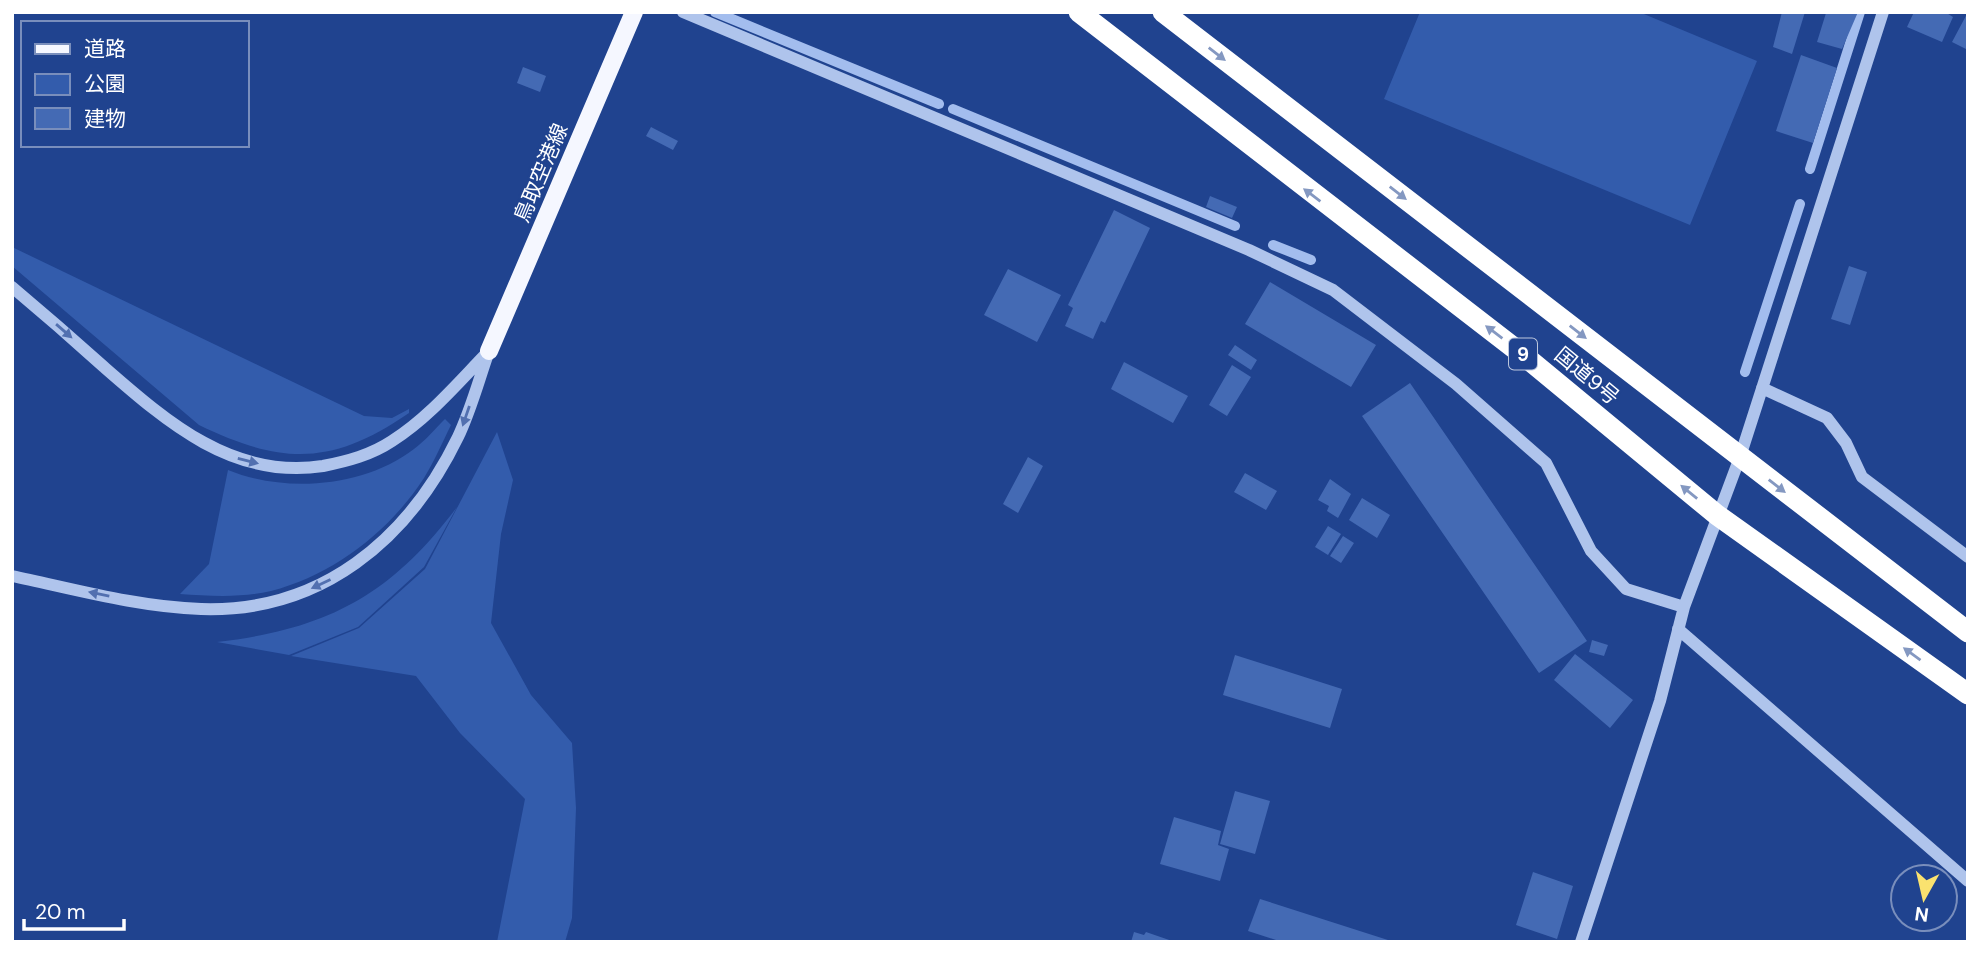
<svg xmlns="http://www.w3.org/2000/svg" width="1980" height="954" viewBox="0 0 1980 954" font-family="'DM Sans','Noto Sans JP',sans-serif">
	<style>
		.green { fill: #335cac }
		.lines { fill: none; stroke-linecap: round; stroke-linejoin: round }
		.stream { stroke: #a3bdee; stroke-width: 10 }
		.building { fill: #446ab4 }
		.minor { stroke: #afc4ec; stroke-width: 12 }
		.major { stroke: #f5f7ff; stroke-width: 18 }
		.highway { stroke: #fff; stroke-width: 21 }
		.oneway { fill: #8498c1 }
		.oneway2 { fill: #5270b0 }
		.labels { text-anchor: middle; dominant-baseline: central; stroke-width: 5; stroke-linejoin: round; paint-order: stroke }
		.shield { fill: #20438f; stroke: #bcc7dd; stroke-width: 2 }
		.shield-label { font-size: 19px; font-weight: bold; fill: #fff }
		.street-label { font-size: 21px; fill: #fff; stroke: #20438f }
	</style>
	<rect width="100%" height="100%" fill="#20438f"/>
	<path class="green" d="M1420,12H1639L1757,61L1690,225L1384,99Z
		M12,247L364,416L392,418L409,409V413C332,466 282,465 199,425L12,266Z
		M445,419L451,425C442,443 434,462 424,478C389,532 333,575 271,591C242,598 209,596 180,594L209,564L228,470C284,493 363,488 414,449C425,441 435,429 445,419Z
		M497,432L513,480L501,534L491,623L531,695L572,743L576,808L572,918L565,942H497L525,799L460,733L416,676L291,656L359,628L425,569Z
		M457,507L424,567L358,627L289,655L217,642C327,629 390,596 457,507Z"/>
	<g class="lines">
		<path class="stream" d="M715,12L939,104
			M953,109L1235,226
			M1810,169L1860,12
			M1273,245L1311,260
			M1745,372L1800,204"/>
	</g>
	<path class="building" d="M1782,12H1805L1792,54L1773,47Z
		M1832,12H1858L1842,49L1817,42L1826,13Z
		M1914,12H1945L1953,17L1942,42L1907,27Z
		M1968,12V50L1952,42Z
		M1801,55L1837,68L1813,143L1776,131Z
		M523,67L546,76L540,92L517,83Z
		M651,127L678,141L673,150L646,136Z
		M1210,196L1237,207L1232,218L1206,207Z
		M1114,210L1150,228L1105,323L1101,321L1093,339L1065,326L1073,308L1068,305Z
		M1849,266L1867,272L1850,325L1831,319Z
		M1008,269L1061,295L1037,342L984,315Z
		M1270,282L1376,345L1351,387L1245,324Z
		M1235,345L1257,360L1251,370L1228,355Z
		M1124,362L1188,396L1173,423L1111,389Z
		M1232,365L1251,377L1227,416L1209,405Z
		M1410,383L1587,641L1539,673L1362,416Z
		M1028,457L1043,466L1018,513L1003,504Z
		M1245,473L1277,491L1266,510L1234,492Z
		M1330,479L1351,494L1338,518L1327,511L1329,506L1318,500Z
		M1362,498L1390,515L1377,538L1349,520Z
		M1328,526L1341,534L1328,555L1315,547Z
		M1343,536L1354,543L1341,563L1330,556Z
		M1592,640L1608,645L1604,656L1589,652Z
		M1575,654L1633,700L1610,728L1554,680Z
		M1235,655L1342,689L1330,728L1223,695Z
		M1235,791L1270,801L1255,854L1220,844Z
		M1174,817L1221,831L1218,845L1229,849L1220,881L1160,864Z
		M1533,872L1573,886L1557,939L1516,925Z
		M1260,899L1391,941V942H1282L1248,931Z
		M1134,932L1144,935L1146,932L1175,942H1131Z"/>
	<g class="lines">
		<path class="minor" d="M683,12L1249,250L1333,290L1456,384L1546,463L1591,551L1626,589L1684,607
			M12,287C43,313 74,340 104,367C167,422 233,480 323,466C348,461 371,455 392,441C428,418 456,385 486,354
			M1762,388L1827,418L1846,443L1862,477L1968,557
			M12,576C74,589 138,607 201,609C321,613 408,540 458,437C471,410 479,379 489,351
			M1678,629L1968,881
			M1581,942L1660,701L1684,607L1740,457L1883,12"/>
		<path class="major" d="M489,351L634,12"/>
		<path class="highway" d="M1079,12L1527,358L1717,515L1968,694
			M1163,12L1968,632"/>
	</g>
	<defs><path id="oneway-solid" d="M-6-.8H1V-3.2L6.5 0L1 3.2V.8H-6Z" transform="scale(1.75)"/></defs>
	<g class="oneway">
		<use href="#oneway-solid" transform="translate(1217 54) rotate(38)"/>
		<use href="#oneway-solid" transform="translate(1398 193) rotate(38)"/>
		<use href="#oneway-solid" transform="translate(1312 195) rotate(-143)"/>
		<use href="#oneway-solid" transform="translate(1494 332) rotate(-143)"/>
		<use href="#oneway-solid" transform="translate(1578 332) rotate(38)"/>
		<use href="#oneway-solid" transform="translate(1777 486) rotate(38)"/>
		<use href="#oneway-solid" transform="translate(1689 492) rotate(-141)"/>
		<use href="#oneway-solid" transform="translate(1912 654) rotate(-144)"/>
	</g>
	<g class="oneway2">
		<use href="#oneway-solid" transform="translate(64 331) rotate(41)"/>
		<use href="#oneway-solid" transform="translate(466 416) rotate(109)"/>
		<use href="#oneway-solid" transform="translate(248 461) rotate(14)"/>
		<use href="#oneway-solid" transform="translate(321 584) rotate(155)"/>
		<use href="#oneway-solid" transform="translate(99 594) rotate(-169)"/>
	</g>
	<g class="labels">
		<rect class="shield" x="1509" y="338.5" width="28" height="31" rx="5"/>
		<g class="shield-label">
			<text x="1523" y="354">9</text>
		</g>
		<g class="street-label">
			<text transform="translate(541 173) rotate(-67)">鳥取空港線</text>
			<text transform="translate(1587 376) rotate(40)">国道9号</text>
		</g>
	</g>
	<rect width="1980" height="954" fill="none" stroke="#ffffff" stroke-width="28"/>
	<rect x="21" y="21" width="228" height="126" fill="#20438f" stroke="#798ebc" stroke-width="2"/>
	<rect x="35" y="44" width="35" height="10" fill="#f5f7ff" stroke="#798ebc" stroke-width="2"/>
	<text x="84" y="56" font-size="21" fill="#ffffff">道路</text>
	<rect x="35" y="74" width="35" height="21" fill="#335cac" stroke="#798ebc" stroke-width="2"/>
	<text x="84" y="91" font-size="21" fill="#ffffff">公園</text>
	<rect x="35" y="108" width="35" height="21" fill="#446ab4" stroke="#798ebc" stroke-width="2"/>
	<text x="84" y="126" font-size="21" fill="#ffffff">建物</text>
	<g transform="translate(1924 898) rotate(188)"><circle r="33" fill="#20438f" stroke="#798ebc" stroke-width="2"/>
	<path d="M0-5L12 26L0 18L-12 26Z" fill="#fae26f"/>
	<text y="-10" font-size="19" font-weight="bold" text-anchor="middle" fill="#ffffff">N</text>
	</g>
	<path d="M24 919v10h100v-10" fill="none" stroke="#ffffff" stroke-width="3.5"/>
	<text x="35" y="919" font-size="21" fill="#ffffff" stroke="#20438f" stroke-width="5" paint-order="stroke">20 m</text>
</svg>
